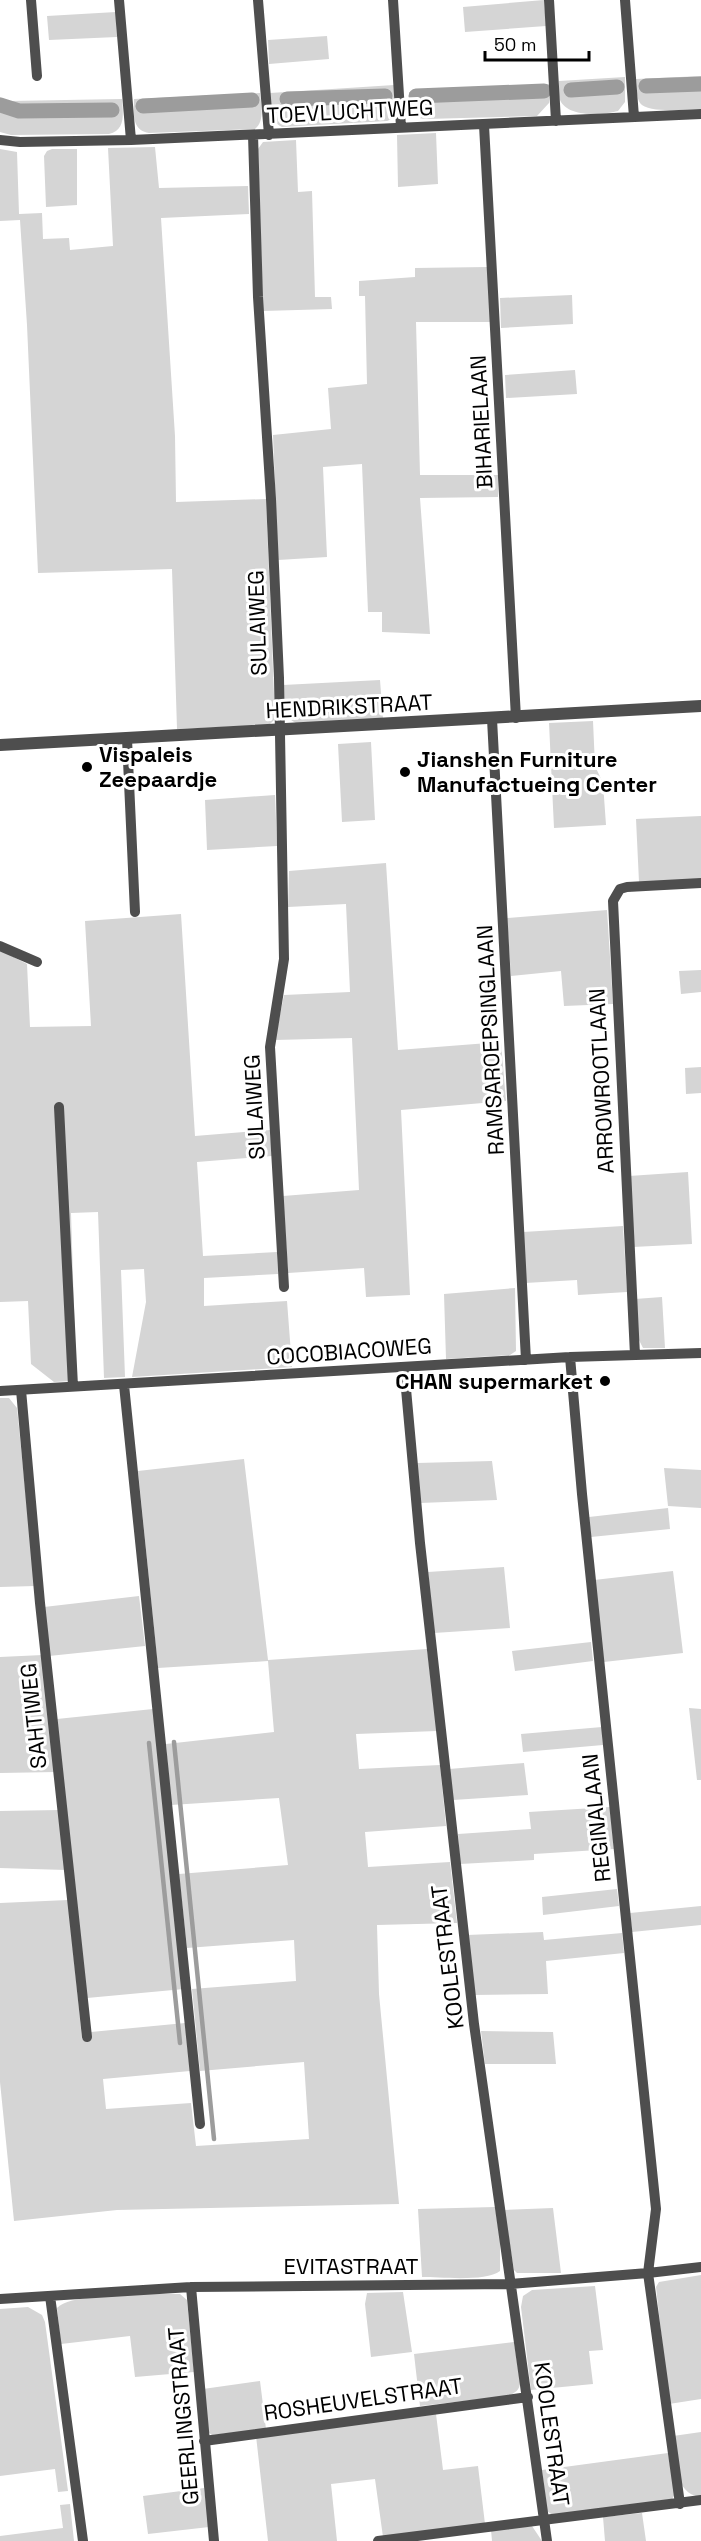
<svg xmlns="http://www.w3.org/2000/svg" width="701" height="2541" viewBox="0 0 701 2541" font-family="'Space Grotesk',sans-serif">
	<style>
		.green { fill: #d5d5d5 }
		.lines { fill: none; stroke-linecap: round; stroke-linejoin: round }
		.stream { stroke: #9c9c9c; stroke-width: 4.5 }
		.canal { stroke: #9c9c9c; stroke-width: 15 }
		.minor { stroke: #4e4e4e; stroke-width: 10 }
		.tertiary { stroke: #4e4e4e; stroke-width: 12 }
		.poi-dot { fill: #000; stroke: #fff; stroke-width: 2 }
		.labels { text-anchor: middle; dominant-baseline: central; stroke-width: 6; stroke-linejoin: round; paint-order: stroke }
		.street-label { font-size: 22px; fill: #000; stroke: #fff }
		.poi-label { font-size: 22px; font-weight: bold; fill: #000; stroke: #fff; text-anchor: start }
	</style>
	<rect width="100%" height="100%" fill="#fff"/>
	<path class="green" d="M544,0L546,26L465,32L463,7Z
		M116,12L117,37L49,40L47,16Z
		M327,36L329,59L269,64L268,40Z
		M701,76V109C688,109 648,114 640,103C636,97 637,87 636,79Z
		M625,77V102L618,111C603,115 568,118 560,100C558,95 559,87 559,81Z
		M549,84V103L537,116L426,119C409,118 409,106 409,92Z
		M394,85L395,114L394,118L387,121L282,127C269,121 271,105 270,93Z
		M260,93C261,105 265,121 255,129L149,133C131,130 134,113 134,99Z
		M0,97L9,101L122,99C123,113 126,130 109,134L11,135L0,132Z
		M436,133L438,184L398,187L397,135Z
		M296,140L298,192L312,191L315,297H331L332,309L263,311L258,149L263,142Z
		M155,147L159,188L248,186L249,214L161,218L175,436L176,502L266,499L275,719L269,725L177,729L172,569L38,573L27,325L20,220L0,221V149L17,152L19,214L42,213L43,239L69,238L70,250L113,246L108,148Z
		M52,149H77V205L46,207L44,156L47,151Z
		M488,267L491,322H416L420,475H498V497L420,498L430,634L382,632V612H368L362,464L323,467L327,557L278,560L273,435L331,429L328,388L367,384L365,296H359V281L415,277V268Z
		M572,295L573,324L501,328L500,298Z
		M575,370L577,394L506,398L505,375Z
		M380,680L383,719L296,723C281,716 284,699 283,685Z
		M593,721L595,766L603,783L606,825L554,828L549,723Z
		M371,742L375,820L342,822L338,744Z
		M275,795L277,846L207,850L205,800Z
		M701,816V879L639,882L636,819Z
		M386,863L398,1050L501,1042L506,1101L401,1110L410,1295L366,1297L364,1268L288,1273L283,1196L359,1190L352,1038L275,1040L284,995L350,992L346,904L288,907L289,871Z
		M607,910L613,1004L564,1006L561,971L511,976L507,918Z
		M181,914L195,1136L270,1130L272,1156L197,1162L203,1256L277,1252L278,1274L204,1278V1306L287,1301L292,1367L132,1377L146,1302L144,1269L121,1270L125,1377L104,1378L98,1212L71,1213L76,1371L72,1381L54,1382L31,1364L28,1301L0,1302V950L27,964L30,1027L91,1026L85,921Z
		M701,970V992L681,994L679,971Z
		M701,1067V1093L686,1094L685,1068Z
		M688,1172L692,1244L633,1247L629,1176Z
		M623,1226L627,1292L578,1295L577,1280L525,1283L523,1232Z
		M515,1288L516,1351L510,1355L446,1359L444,1294Z
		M662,1297L665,1348H643L638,1338L635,1299Z
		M0,1398H9L17,1408L35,1586L0,1587Z
		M244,1459L268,1660L427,1649L437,1731L356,1734L359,1769L440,1765L446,1826L365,1832L368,1867L450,1862L457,1923L377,1925L379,1994L399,2204L117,2210L14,2221L0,2082V1903L68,1900L82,2039L91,2038V2032L185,2023L190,2071L103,2079L106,2109L191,2103L196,2146L309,2139L304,2062L200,2071L192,1989L296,1981L294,1940L187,1948L179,1874L288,1865L279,1798L171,1805L166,1744L274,1732L268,1661L158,1668L138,1471Z
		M492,1461L497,1500L420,1503L417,1463Z
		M664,1468L701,1470V1508L668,1506Z
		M668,1508L670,1529L591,1537L589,1517Z
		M504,1567L510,1628L434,1633L428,1572Z
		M673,1571L683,1653L604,1662L594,1580Z
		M139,1596L145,1646L49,1656L44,1607Z
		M591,1642L593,1661L515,1671L512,1651Z
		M43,1655L56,1772L0,1773V1657Z
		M689,1708L701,1709V1780H697Z
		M153,1709L184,1989L87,1998L57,1719Z
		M602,1727L603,1745L523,1752L521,1734Z
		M524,1763L528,1795L453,1800L449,1769Z
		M610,1807L614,1849L534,1854V1860L460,1864L458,1834L531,1829L529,1812Z
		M60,1810L66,1870L0,1868V1811Z
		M617,1889L619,1906L543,1915L542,1897Z
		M701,1906V1925L632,1932L630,1913Z
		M543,1932L544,1940L622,1933L624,1953L546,1961L548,1994L473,1995L467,1935Z
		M481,2031L553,2032L556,2064H485Z
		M495,2207L500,2239V2271C486,2282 440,2277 422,2277L418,2209Z
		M553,2208L561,2273H517L514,2270L504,2210Z
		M701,2275V2399L669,2404L656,2287L659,2282Z
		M595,2286L603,2350L589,2351L593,2384L531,2390L521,2307L523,2296L532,2290Z
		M403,2292L412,2352L371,2357L365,2304L367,2293Z
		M139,2294H180L187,2300L194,2372L135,2377L130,2336L61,2344L57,2308C69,2295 120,2296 139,2294Z
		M28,2307L42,2315L45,2322L68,2491L58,2492L55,2469L0,2476V2309Z
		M514,2342L520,2382C520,2390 515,2393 508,2396L420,2406L414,2354Z
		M260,2381L266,2429L212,2435L208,2432L203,2389Z
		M436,2414L443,2470L478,2466L485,2524L383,2537L375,2479L331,2484L337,2541H268L256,2436Z
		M701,2432V2497C673,2494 676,2458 673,2436Z
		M668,2453L675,2494L672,2499L554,2516L547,2511L542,2470Z
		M204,2488L209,2527L148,2534L143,2496Z
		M70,2504L74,2541H0V2536L63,2528L60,2505Z
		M642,2513L646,2541H605L603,2517Z
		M532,2526L542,2541H492L491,2530Z"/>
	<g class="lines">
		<path class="stream" d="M174,1742L214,2139
			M149,1743L180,2043"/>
		<path class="canal" d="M646,86L701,84
			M571,90L617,87
			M416,96L544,91
			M287,99L385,96
			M0,105L19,111L112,110
			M143,106L252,100"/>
		<path class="minor" d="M31,0L37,76
			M119,0L131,140
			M258,0L269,135
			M393,0L401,127
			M549,0L556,121
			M625,0L634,117
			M484,125L516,718
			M253,135L258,297L271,499L279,678L284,959L270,1047L284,1287
			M0,140L20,142L131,140L701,114
			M492,719L526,1360
			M127,739L135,912
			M0,946L37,962
			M59,1107L73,1386
			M635,1355L613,901L620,889L627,887L701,883
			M570,1357L582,1494L656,2209L648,2273L680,2504
			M404,1367L420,1543L474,2024L547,2541
			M124,1385L200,2124
			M21,1390L40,1603L87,2037
			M0,1391L570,1357L701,1353
			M191,2287L214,2541
			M50,2296L83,2541
			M0,2299L191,2287L510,2284L648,2273L701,2267
			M204,2441L528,2397
			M378,2541L701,2500"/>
		<path class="tertiary" d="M0,745L701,706"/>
	</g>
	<g class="poi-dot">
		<circle cx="87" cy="767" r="6"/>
		<circle cx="405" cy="772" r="6"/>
		<circle cx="605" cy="1381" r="6"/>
	</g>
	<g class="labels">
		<g class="street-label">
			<text transform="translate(350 111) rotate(-3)">TOEVLUCHTWEG</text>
			<text transform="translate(481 422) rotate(-93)">BIHARIELAAN</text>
			<text transform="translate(257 623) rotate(-92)">SULAIWEG</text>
			<text transform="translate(349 706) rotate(-3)">HENDRIKSTRAAT</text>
			<text transform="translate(490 1040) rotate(-93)">RAMSAROEPSINGLAAN</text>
			<text transform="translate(601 1081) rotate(-93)">ARROWROOTLAAN</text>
			<text transform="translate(254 1107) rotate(-93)">SULAIWEG</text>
			<text transform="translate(349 1351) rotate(-4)">COCOBIACOWEG</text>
			<text transform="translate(33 1716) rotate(-96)">SAHTIWEG</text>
			<text transform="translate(596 1818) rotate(-96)">REGINALAAN</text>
			<text transform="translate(447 1957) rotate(-97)">KOOLESTRAAT</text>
			<text x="351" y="2266">EVITASTRAAT</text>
			<text transform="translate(363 2399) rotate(-8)">ROSHEUVELSTRAAT</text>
			<text transform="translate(183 2416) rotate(-95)">GEERLINGSTRAAT</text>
			<text transform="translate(552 2434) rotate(82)">KOOLESTRAAT</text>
		</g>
		<g class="poi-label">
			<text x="99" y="754">Vispaleis<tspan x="99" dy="25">Zeepaardje</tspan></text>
			<text x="417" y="759">Jianshen Furniture<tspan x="417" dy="25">Manufactueing Center</tspan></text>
			<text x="593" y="1381" text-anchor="end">CHAN supermarket</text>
		</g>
	</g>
	<path d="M485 51v9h104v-9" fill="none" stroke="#000000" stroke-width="3"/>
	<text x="494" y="51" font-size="18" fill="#000000" stroke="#ffffff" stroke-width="4.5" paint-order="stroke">50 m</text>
</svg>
